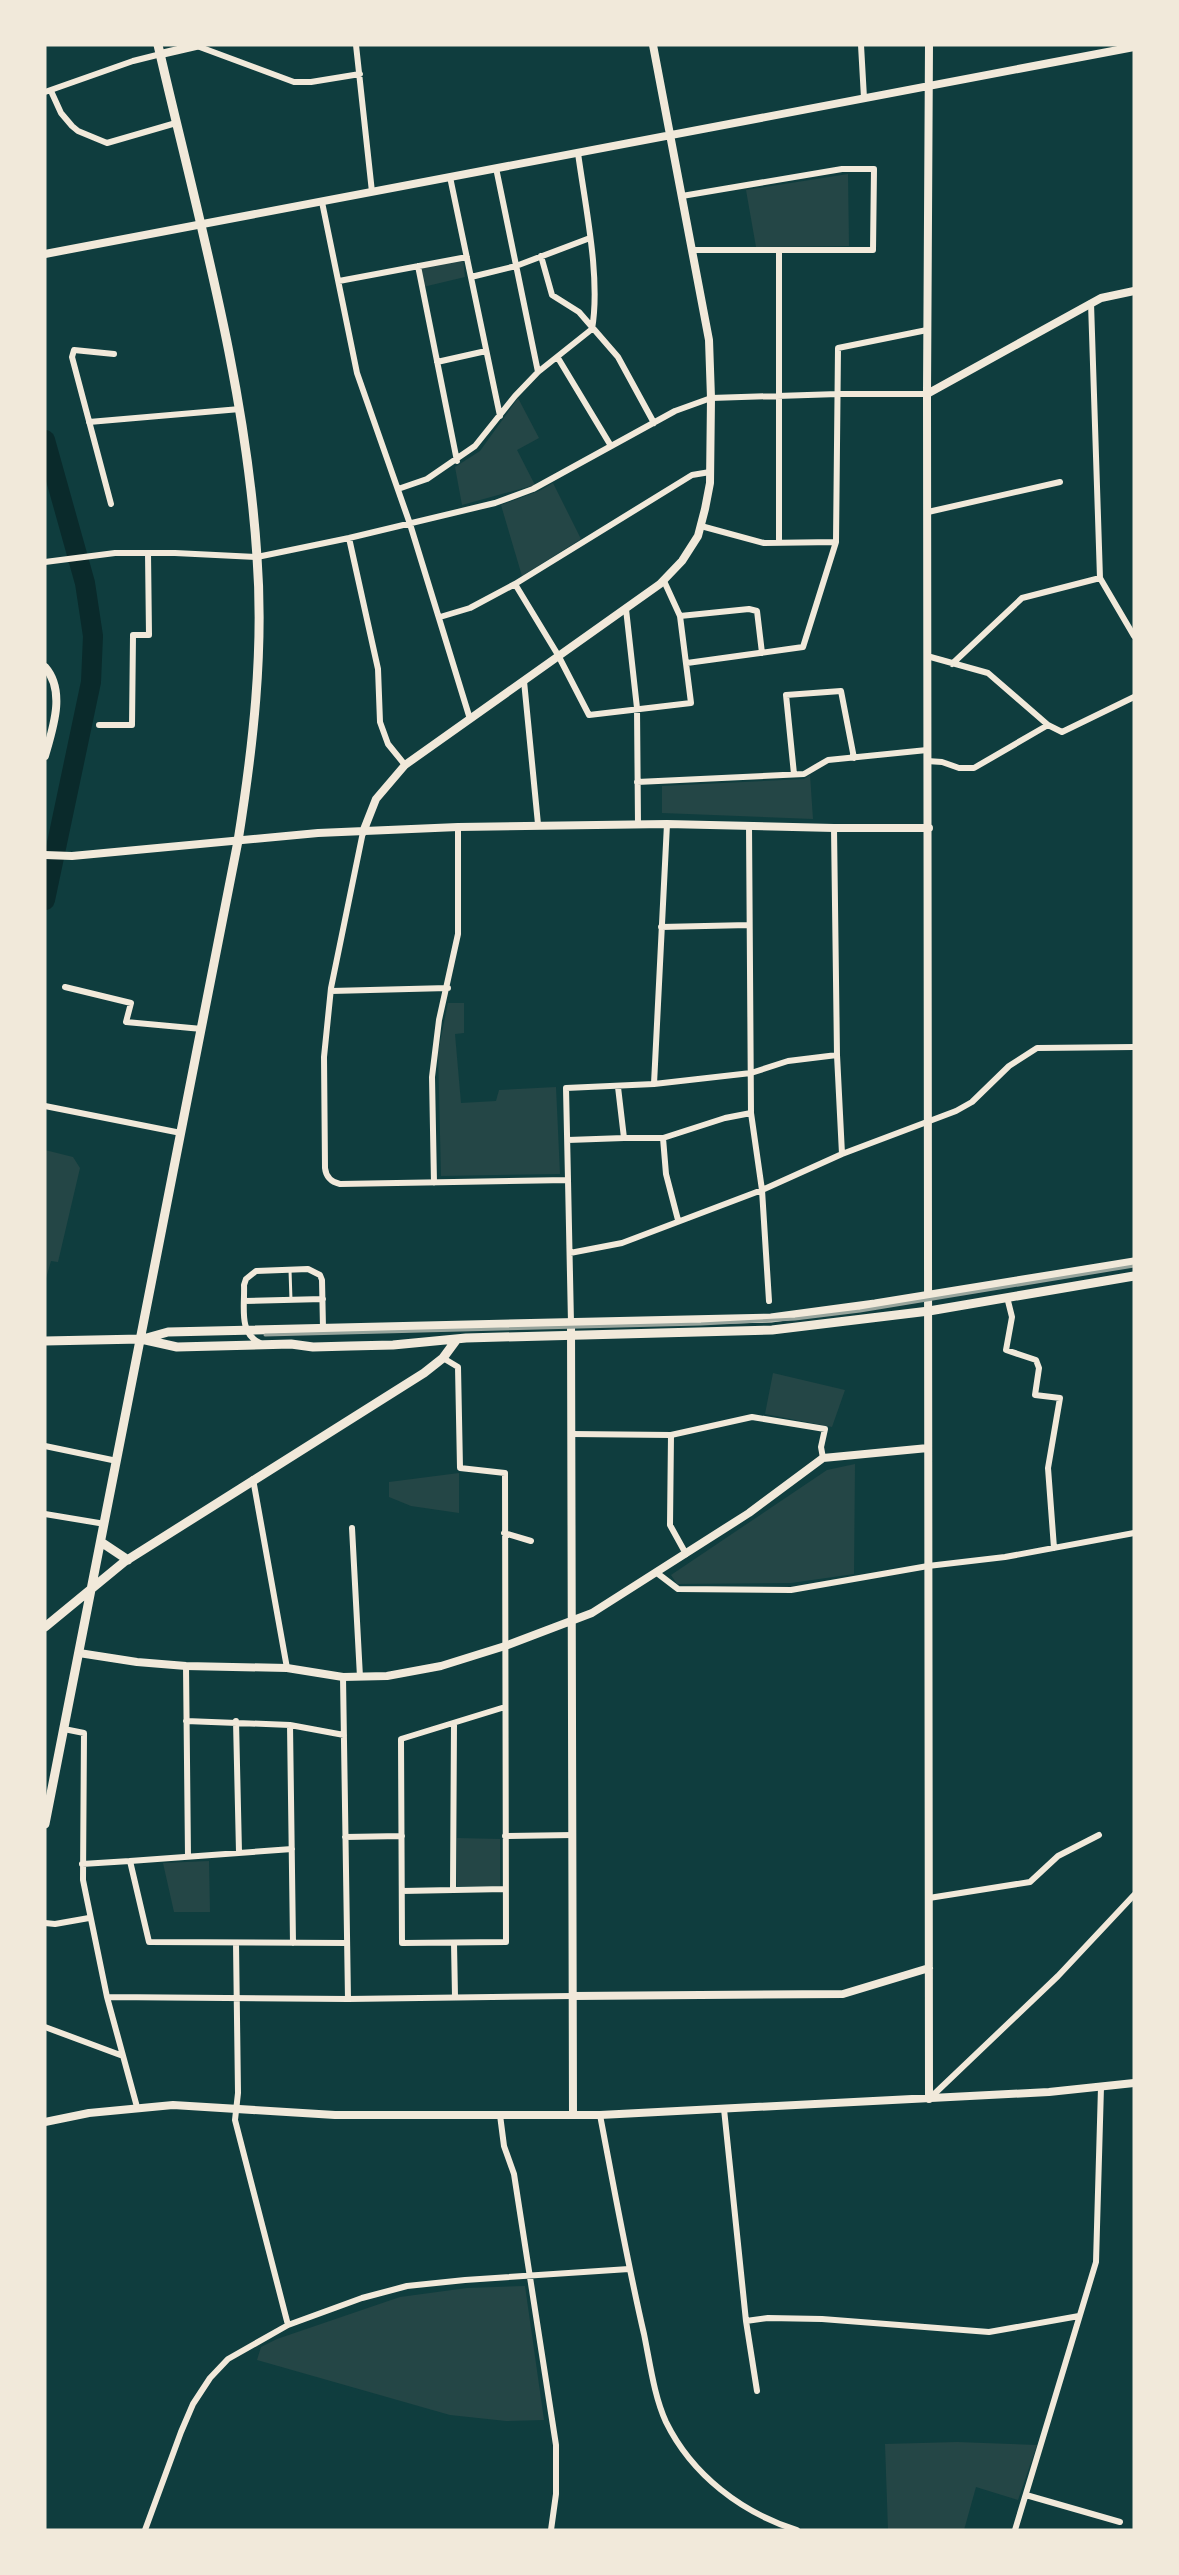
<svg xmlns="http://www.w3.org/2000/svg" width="1179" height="2575" viewBox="0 0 1179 2575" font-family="'Source Sans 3',sans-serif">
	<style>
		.green { fill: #244646 }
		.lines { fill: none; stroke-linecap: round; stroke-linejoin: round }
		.river { stroke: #0a2a2b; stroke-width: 20 }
		.service { stroke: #f1e9da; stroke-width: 3 }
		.minor { stroke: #f1e9da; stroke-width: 6 }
		.tertiary { stroke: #f1e9da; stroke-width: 8 }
		.primary { stroke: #f1e9da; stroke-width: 9 }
		.rail { stroke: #97a49c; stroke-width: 3 }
	</style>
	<rect width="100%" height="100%" fill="#0f3d3e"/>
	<path class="green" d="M848,174L849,246L756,247L746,190Z
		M463,259L465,277L423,287L419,267Z
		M518,398L539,438L517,450L535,485L462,505L455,467L480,451Z
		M553,483L581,539L522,576L501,505L539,491Z
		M810,775L813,819L662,813V786L804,779Z
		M448,1003H464V1033L455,1034L461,1103L496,1101L499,1090L556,1087L560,1174L441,1176L438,1052Z
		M45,1150L73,1157L80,1168L58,1262L51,1261L45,1282Z
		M773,1373L845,1390L832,1427L765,1414Z
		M855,1464L854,1574L791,1583L677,1584L671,1575L827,1470Z
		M459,1473V1513L411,1506L389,1497V1482Z
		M457,1838L500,1839V1886H457Z
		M209,1861L210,1912H174L163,1863Z
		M525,2286L544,2420L506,2421L450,2415L257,2360L261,2347L277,2339L400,2297L467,2288Z
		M957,2442L1037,2445L1018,2500L976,2487L964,2530H888L885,2444Z"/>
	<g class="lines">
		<path class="river" d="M45,440L85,583L93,636L91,682L45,900"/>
		<path class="service" d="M290,1270L291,1300"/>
		<path class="minor" d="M356,45L372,192
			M861,45L864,98
			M197,46L294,82H311L360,74
			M51,91L61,113L72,126L78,131L107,143L176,123
			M45,92L133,61L161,54
			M496,168L538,372
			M450,177L500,416
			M682,196L842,169H874L873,250H779
			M322,202L357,373L410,524L470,719
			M692,250H779V542
			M541,256L552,295L579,312L618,357L654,423
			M418,266L457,461
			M471,277L516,266L590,238
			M339,281L467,257
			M558,358L611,446
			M437,362L486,351
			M89,422L240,409
			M398,489L427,479L475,446L515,396L538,372L592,329C601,278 585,205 578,153
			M111,504L72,357L74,350L114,354
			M928,512L1060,482
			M701,526L764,543L836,542
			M349,538L378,669L380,722L388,744L405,765
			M45,562L115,553H175L257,557L349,538L495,503L533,489L675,411L711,398L838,394H927
			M1100,578L1134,636
			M515,584L558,655L589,715L691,703L680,616L664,581
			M626,609L637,708L638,824
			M680,616L749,609L757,611L762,653
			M440,617L470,608L515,584L692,475L710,472
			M927,656L988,673L1048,725L1062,732L1134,697
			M687,663L803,647L836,542L838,348L927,330
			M952,664L1022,598L1100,578L1091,303
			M524,681L538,824
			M99,725H132L133,635H149L148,553
			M927,761L942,762L959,768H974L1048,725
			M794,774L786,695L841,691L854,758
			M637,782L804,774L828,760L927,750
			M749,825L751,1113
			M363,832L331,988L324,1057L325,1168C326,1177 331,1182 340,1184L568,1180L566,1088L654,1084L751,1073L788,1061L837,1055
			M661,927L749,925
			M65,987L131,1003L126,1022L202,1029
			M331,991L448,988
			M654,1084L667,824
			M618,1087L624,1138H663
			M45,1106L181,1133
			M568,1140L624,1138
			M842,1154L956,1111L972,1102L1009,1066L1037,1048L1134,1047
			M568,1180L571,1323
			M434,1183L432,1077L439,1020L458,934V827
			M678,1220L666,1174L663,1138L725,1118L751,1113L762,1190L842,1154L837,1055L834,828
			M570,1253L622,1243L762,1190L769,1301
			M1007,1297L1012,1317L1006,1350L1036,1360L1039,1368L1035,1395L1060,1398L1048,1468L1054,1548
			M244,1301L323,1299
			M260,1343C238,1333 245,1306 244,1285L246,1279L256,1271L308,1269L320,1275L322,1280L323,1328
			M443,1358L458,1367L460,1468L505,1473L506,1942L402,1943L401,1739L505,1707
			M572,1434L671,1435L752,1417L825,1429L821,1447L823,1458
			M671,1435L670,1525L686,1554
			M45,1446L117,1461
			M253,1479L287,1668
			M45,1514L105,1524
			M352,1528L360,1677
			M504,1533L531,1541
			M657,1573L678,1589L791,1590L928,1566L1005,1557L1134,1533
			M186,1666L188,1856
			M343,1677L348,1999
			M186,1721L290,1725L344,1735
			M236,1721L239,1852
			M290,1725L293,1943
			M64,1729L84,1733L83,1880L107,1997L137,2107
			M505,1836L573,1835
			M345,1837L402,1836
			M292,1849L130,1861L149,1942L347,1943
			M82,1864L130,1861
			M453,1890L454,1723
			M402,1891L505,1889
			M929,1898L1030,1882L1058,1856L1099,1835
			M45,1923L55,1924L89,1918
			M236,1943L238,2093L235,2120L288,2325
			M454,1943L455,1997
			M107,1997L348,1999L573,1996
			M45,2027L123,2056
			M929,2099L1058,1976L1134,1895
			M724,2109L746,2321L768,2318L822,2319L989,2332L1079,2316
			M500,2115L504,2146L514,2174L556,2445V2494L551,2530
			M600,2115C614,2188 627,2261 644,2334C650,2363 654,2396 666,2422C692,2475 742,2513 797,2530
			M746,2321L757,2391
			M1026,2495L1120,2522
			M145,2530L181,2432L193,2404L210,2378L228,2359L288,2325L362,2298L407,2286L465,2280L629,2269
			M1015,2530L1096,2262L1101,2087"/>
		<path class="tertiary" d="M929,45L927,394L929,2099
			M161,54L200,45
			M45,254L1134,47
			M927,394L1101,298L1134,291
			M45,667C66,691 53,728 45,756
			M363,832L376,799L405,765L660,584L682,561L698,536L705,509L710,483L711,398L709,340L653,45
			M45,855L72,856L318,833L458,827L667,824L834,828H929
			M571,1323L573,2115
			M79,1653L137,1662L186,1666L287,1668L343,1677L387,1676L441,1666L505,1646L592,1613L749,1513L823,1458L928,1448
			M573,1996L843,1994L929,1968
			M45,2122L89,2113L173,2105L335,2115H600L1049,2092L1134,2083"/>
		<path class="primary" d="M143,1339L168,1332L771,1318L875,1304L1134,1262
			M45,1341L141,1339L177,1347L291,1344L313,1347L350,1346L393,1345L466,1338L772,1330L929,1311L1134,1276
			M101,1542L128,1560
			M45,1627L124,1562L424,1373L443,1358L457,1339
			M45,1824L238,841C253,747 264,652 257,557C246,383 197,214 158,45"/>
		<path class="rail" d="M265,1335L701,1324L795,1319L860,1311L1134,1266"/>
	</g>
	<rect width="1179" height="2575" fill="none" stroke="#f1e9da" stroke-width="93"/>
</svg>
